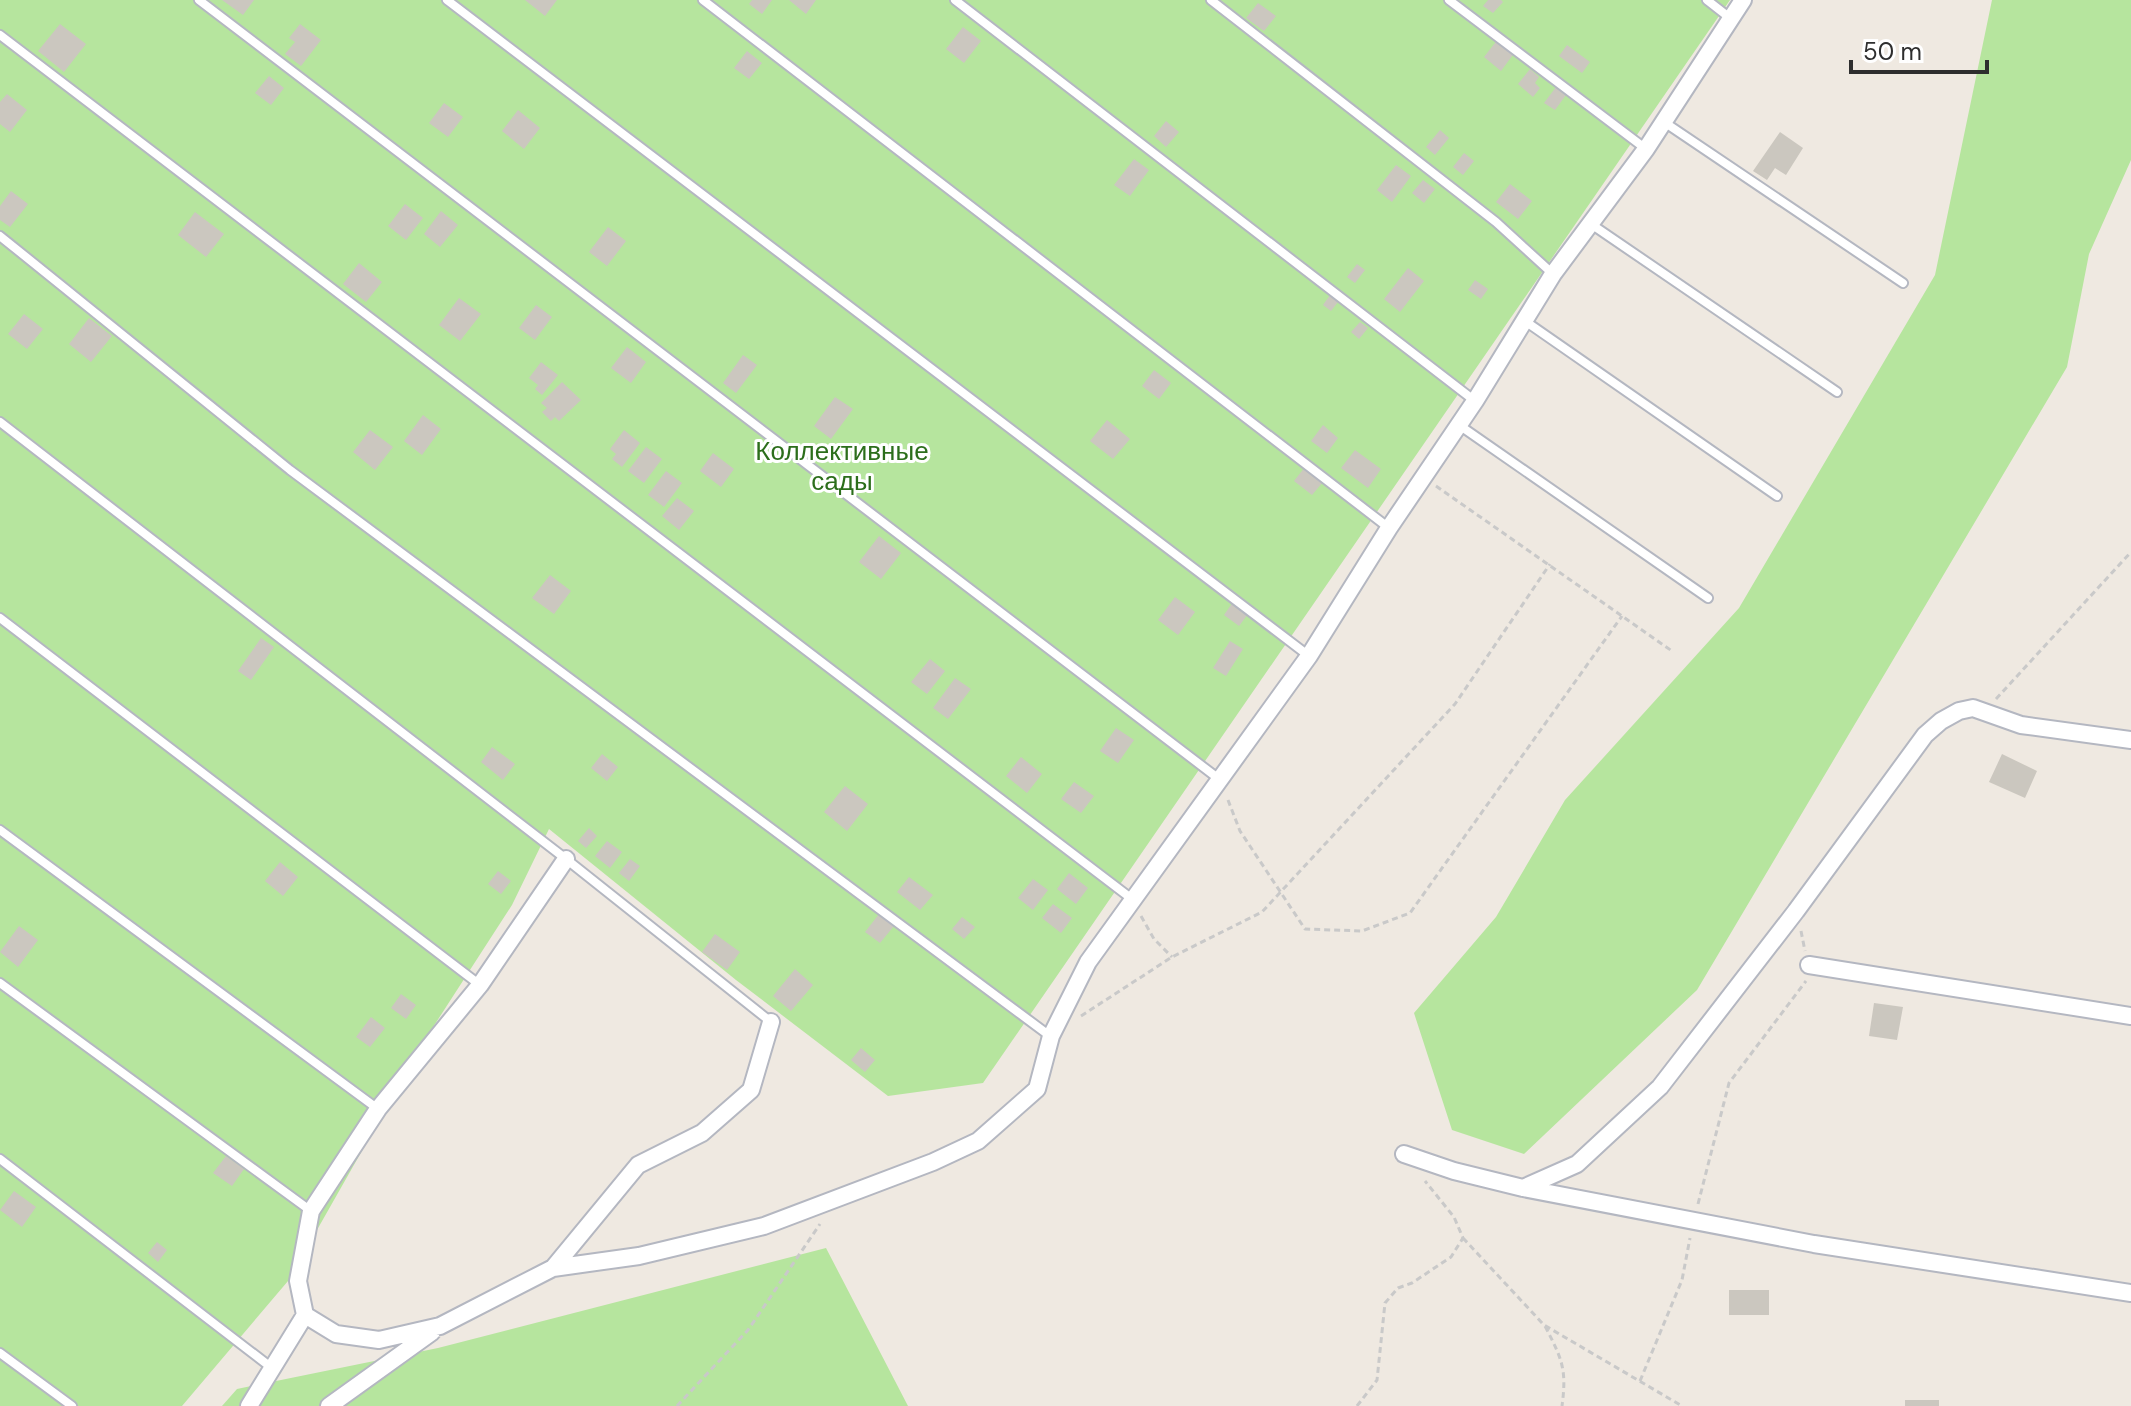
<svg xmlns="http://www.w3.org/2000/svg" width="2131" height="1406" viewBox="0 0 2131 1406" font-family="'DM Sans',sans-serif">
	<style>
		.green { fill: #b6e59e }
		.building { fill: #cbc7bf }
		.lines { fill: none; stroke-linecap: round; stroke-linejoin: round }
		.lane-casing { stroke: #b4b7c1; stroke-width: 12 }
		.street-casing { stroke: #b4b7c1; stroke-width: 20 }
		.path { stroke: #c9c9c9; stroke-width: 3; stroke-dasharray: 6 4; stroke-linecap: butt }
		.lane { stroke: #fff; stroke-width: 8 }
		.street { stroke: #fff; stroke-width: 16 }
		.labels { text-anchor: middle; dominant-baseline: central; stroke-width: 6; stroke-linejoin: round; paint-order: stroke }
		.park-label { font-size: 26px; fill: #2c6e1b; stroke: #fff }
	</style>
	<rect width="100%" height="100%" fill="#efe9e1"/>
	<path class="green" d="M0,0H1730L983,1083L888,1096L736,980L549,829L512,905L426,1038L288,1281L182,1406H0Z
		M1992,0H2131V160L2089,254L2067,367L1697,990L1524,1154L1452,1130L1414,1013L1496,917L1565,800L1739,608L1935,275Z
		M826,1248L908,1406H222L237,1389L438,1348Z"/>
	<path class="building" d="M222,0H254L243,15Z
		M525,0H557L545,16Z
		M752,0H772L762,14L749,4Z
		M789,0H816L806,14Z
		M1488,0H1501L1503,2L1493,13L1483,6Z
		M1258,3L1276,16L1264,31L1246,18Z
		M60,24L86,44L64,72L38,51Z
		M300,24L321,40L301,66L285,54L295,42L289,38Z
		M963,27L981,41L964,63L946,49Z
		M1498,39L1515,52L1501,71L1484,57Z
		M1567,45L1590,62L1582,73L1559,56Z
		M747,51L762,63L749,79L734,68Z
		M1530,69L1539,77L1535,83L1540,88L1533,97L1518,84Z
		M269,76L284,88L271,105L255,93Z
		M1556,87L1566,95L1555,110L1544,103Z
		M7,94L27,110L10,132L0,124V102Z
		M444,103L463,117L448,137L429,123Z
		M518,110L540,128L524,149L502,131Z
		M1166,121L1179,132L1166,147L1154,136Z
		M1440,130L1449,138L1435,155L1426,147Z
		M1780,132L1803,148L1786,175L1775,168L1767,180L1753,171Z
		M1464,153L1474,161L1463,175L1453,167Z
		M1134,159L1149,170L1130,196L1114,185Z
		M1396,165L1411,176L1392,202L1377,190Z
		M1423,180L1435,189L1424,203L1412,193Z
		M1510,184L1532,201L1518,219L1496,202Z
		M11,191L28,204L10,227L0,220V206Z
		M405,204L423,218L406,240L388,226Z
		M441,211L458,225L440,247L424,234Z
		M195,212L224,234L206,257L178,235Z
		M608,227L626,241L607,266L589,252Z
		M359,263L382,282L366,302L343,284Z
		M1357,264L1365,270L1355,283L1347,277Z
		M1408,268L1424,281L1400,312L1384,299Z
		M1475,280L1488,289L1481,299L1468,290Z
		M1330,295L1338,302L1331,311L1323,305Z
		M459,298L481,314L460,341L439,325Z
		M536,305L552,317L535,340L519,328Z
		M24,314L43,329L27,349L8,334Z
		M89,318L112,336L91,362L69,344Z
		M1360,322L1368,328L1359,339L1351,332Z
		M627,347L646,362L631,383L611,368Z
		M743,355L757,365L736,393L723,383Z
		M541,362L558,375L542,395L535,389L538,385L529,378Z
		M1154,370L1171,383L1159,399L1142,386Z
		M562,382L581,400L559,421L555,417L551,421L542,412L547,408L541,403Z
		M835,397L853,409L831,439L814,426Z
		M423,415L441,429L422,455L404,441Z
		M1107,420L1130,439L1113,459L1090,441Z
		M1323,425L1338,438L1327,453L1311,441Z
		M370,430L393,447L375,470L353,452Z
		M624,430L640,443L622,467L612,459L616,454L610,449Z
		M646,447L662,459L644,483L628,471Z
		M1355,450L1381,469L1368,488L1341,468Z
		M713,453L734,469L721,487L700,471Z
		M1305,467L1323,482L1312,495L1294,481Z
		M666,471L682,483L664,507L648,495Z
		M677,498L694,511L679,530L662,516Z
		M879,536L901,553L881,579L859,562Z
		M550,575L571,591L554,614L532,598Z
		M1175,597L1195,612L1178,635L1158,620Z
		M1233,602L1248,614L1239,626L1224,615Z
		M261,638L274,647L251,680L238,671Z
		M1230,641L1243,649L1226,676L1213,668Z
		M930,659L945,671L927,694L911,682Z
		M955,678L971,689L948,719L933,708Z
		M1116,728L1134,740L1118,763L1100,751Z
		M492,747L515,764L503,780L481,762Z
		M602,754L618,767L607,781L591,768Z
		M2002,754L2037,771L2025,798L1989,782Z
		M1021,757L1042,774L1027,793L1006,776Z
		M1074,782L1094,796L1081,813L1061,799Z
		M845,786L868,804L847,831L824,812Z
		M589,828L597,836L586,848L578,841Z
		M607,841L622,852L610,868L595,856Z
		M630,859L640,866L629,881L619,873Z
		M280,862L298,877L283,896L265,881Z
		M498,871L511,881L501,894L488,884Z
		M1069,873L1088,888L1076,904L1057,889Z
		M909,877L933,895L920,910L897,892Z
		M1033,879L1048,890L1033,910L1018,898Z
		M1053,904L1072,918L1061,933L1042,918Z
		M879,914L894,926L880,943L865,932Z
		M962,917L975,927L964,939L952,929Z
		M19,926L38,940L18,967L0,952Z
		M715,934L740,952L727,970L702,952Z
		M795,969L813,985L791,1011L773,996Z
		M401,994L416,1005L406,1019L391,1008Z
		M1874,1003L1903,1007L1897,1040L1869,1036Z
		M371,1017L385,1028L370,1047L356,1037Z
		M861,1048L875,1060L865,1072L851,1060Z
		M226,1156L244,1169L232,1186L213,1173Z
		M14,1191L36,1207L22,1227L0,1210Z
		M157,1242L167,1250L158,1262L148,1253Z
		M1729,1290H1769V1315H1729Z
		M1905,1400H1939V1406H1905Z"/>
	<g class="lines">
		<defs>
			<path id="lane" d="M199,0L1219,779
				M447,0L1309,656
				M703,0L1389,528
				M955,0L1475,401
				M1211,0L1496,222L1553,274
				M1449,0L1646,149
				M1707,0L1730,18
				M0,35L1132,899
				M1664,122L1903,283
				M1591,224L1837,392
				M0,236L290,470L1050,1036
				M1525,321L1777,496
				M0,422L566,859L771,1022
				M1459,425L1708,598
				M0,618L480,985
				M0,830L378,1109
				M0,983L311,1211
				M0,1159L272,1368
				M0,1353L72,1406"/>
			<path id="street" d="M1809,965L2131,1016
				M1404,1154L1454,1171L1523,1188L1814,1244L2131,1293
				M1523,1188L1577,1164L1660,1087L1796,911L1925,735L1941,721L1959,711L1973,708L2021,725L2131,740
				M553,1268L638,1165L702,1133L751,1090L771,1022
				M305,1315L336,1334L379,1340L440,1326L553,1268L639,1256L764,1226L933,1162L978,1141L1037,1089L1051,1036L1088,962L1309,656L1389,528L1475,401L1553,274L1646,149L1743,0
				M249,1406L305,1315L298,1281L311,1211L378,1109L480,985L566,859
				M329,1406L432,1332"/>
		</defs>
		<use href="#lane" class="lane-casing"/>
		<use href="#street" class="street-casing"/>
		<path class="path" d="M1436,486L1672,651
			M1996,699L2131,552
			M1228,800L1240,831L1305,929L1362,931L1410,913L1622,616
			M1141,916L1154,939L1172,957
			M1801,931L1805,951
			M1081,1016L1172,957L1262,912L1455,704L1550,564
			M1698,1204L1729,1083L1806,981
			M1463,1238L1544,1325L1682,1406
			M1545,1326C1562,1359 1567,1369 1562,1406
			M1640,1381L1682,1280L1690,1238
			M677,1406L748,1330L820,1224
			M1357,1406L1377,1380L1385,1303L1398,1288L1412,1283L1451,1257L1463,1238L1454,1217L1425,1181"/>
		<use href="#lane" class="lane"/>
		<use href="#street" class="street"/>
	</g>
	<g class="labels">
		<g class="park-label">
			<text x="842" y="451">Коллективные<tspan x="842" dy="30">сады</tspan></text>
		</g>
	</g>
	<path d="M1851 60v12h136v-12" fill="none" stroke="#2e2e2e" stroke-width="4"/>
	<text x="1863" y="60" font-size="24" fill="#2e2e2e" stroke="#ffffff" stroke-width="6" paint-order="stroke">50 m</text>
</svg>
